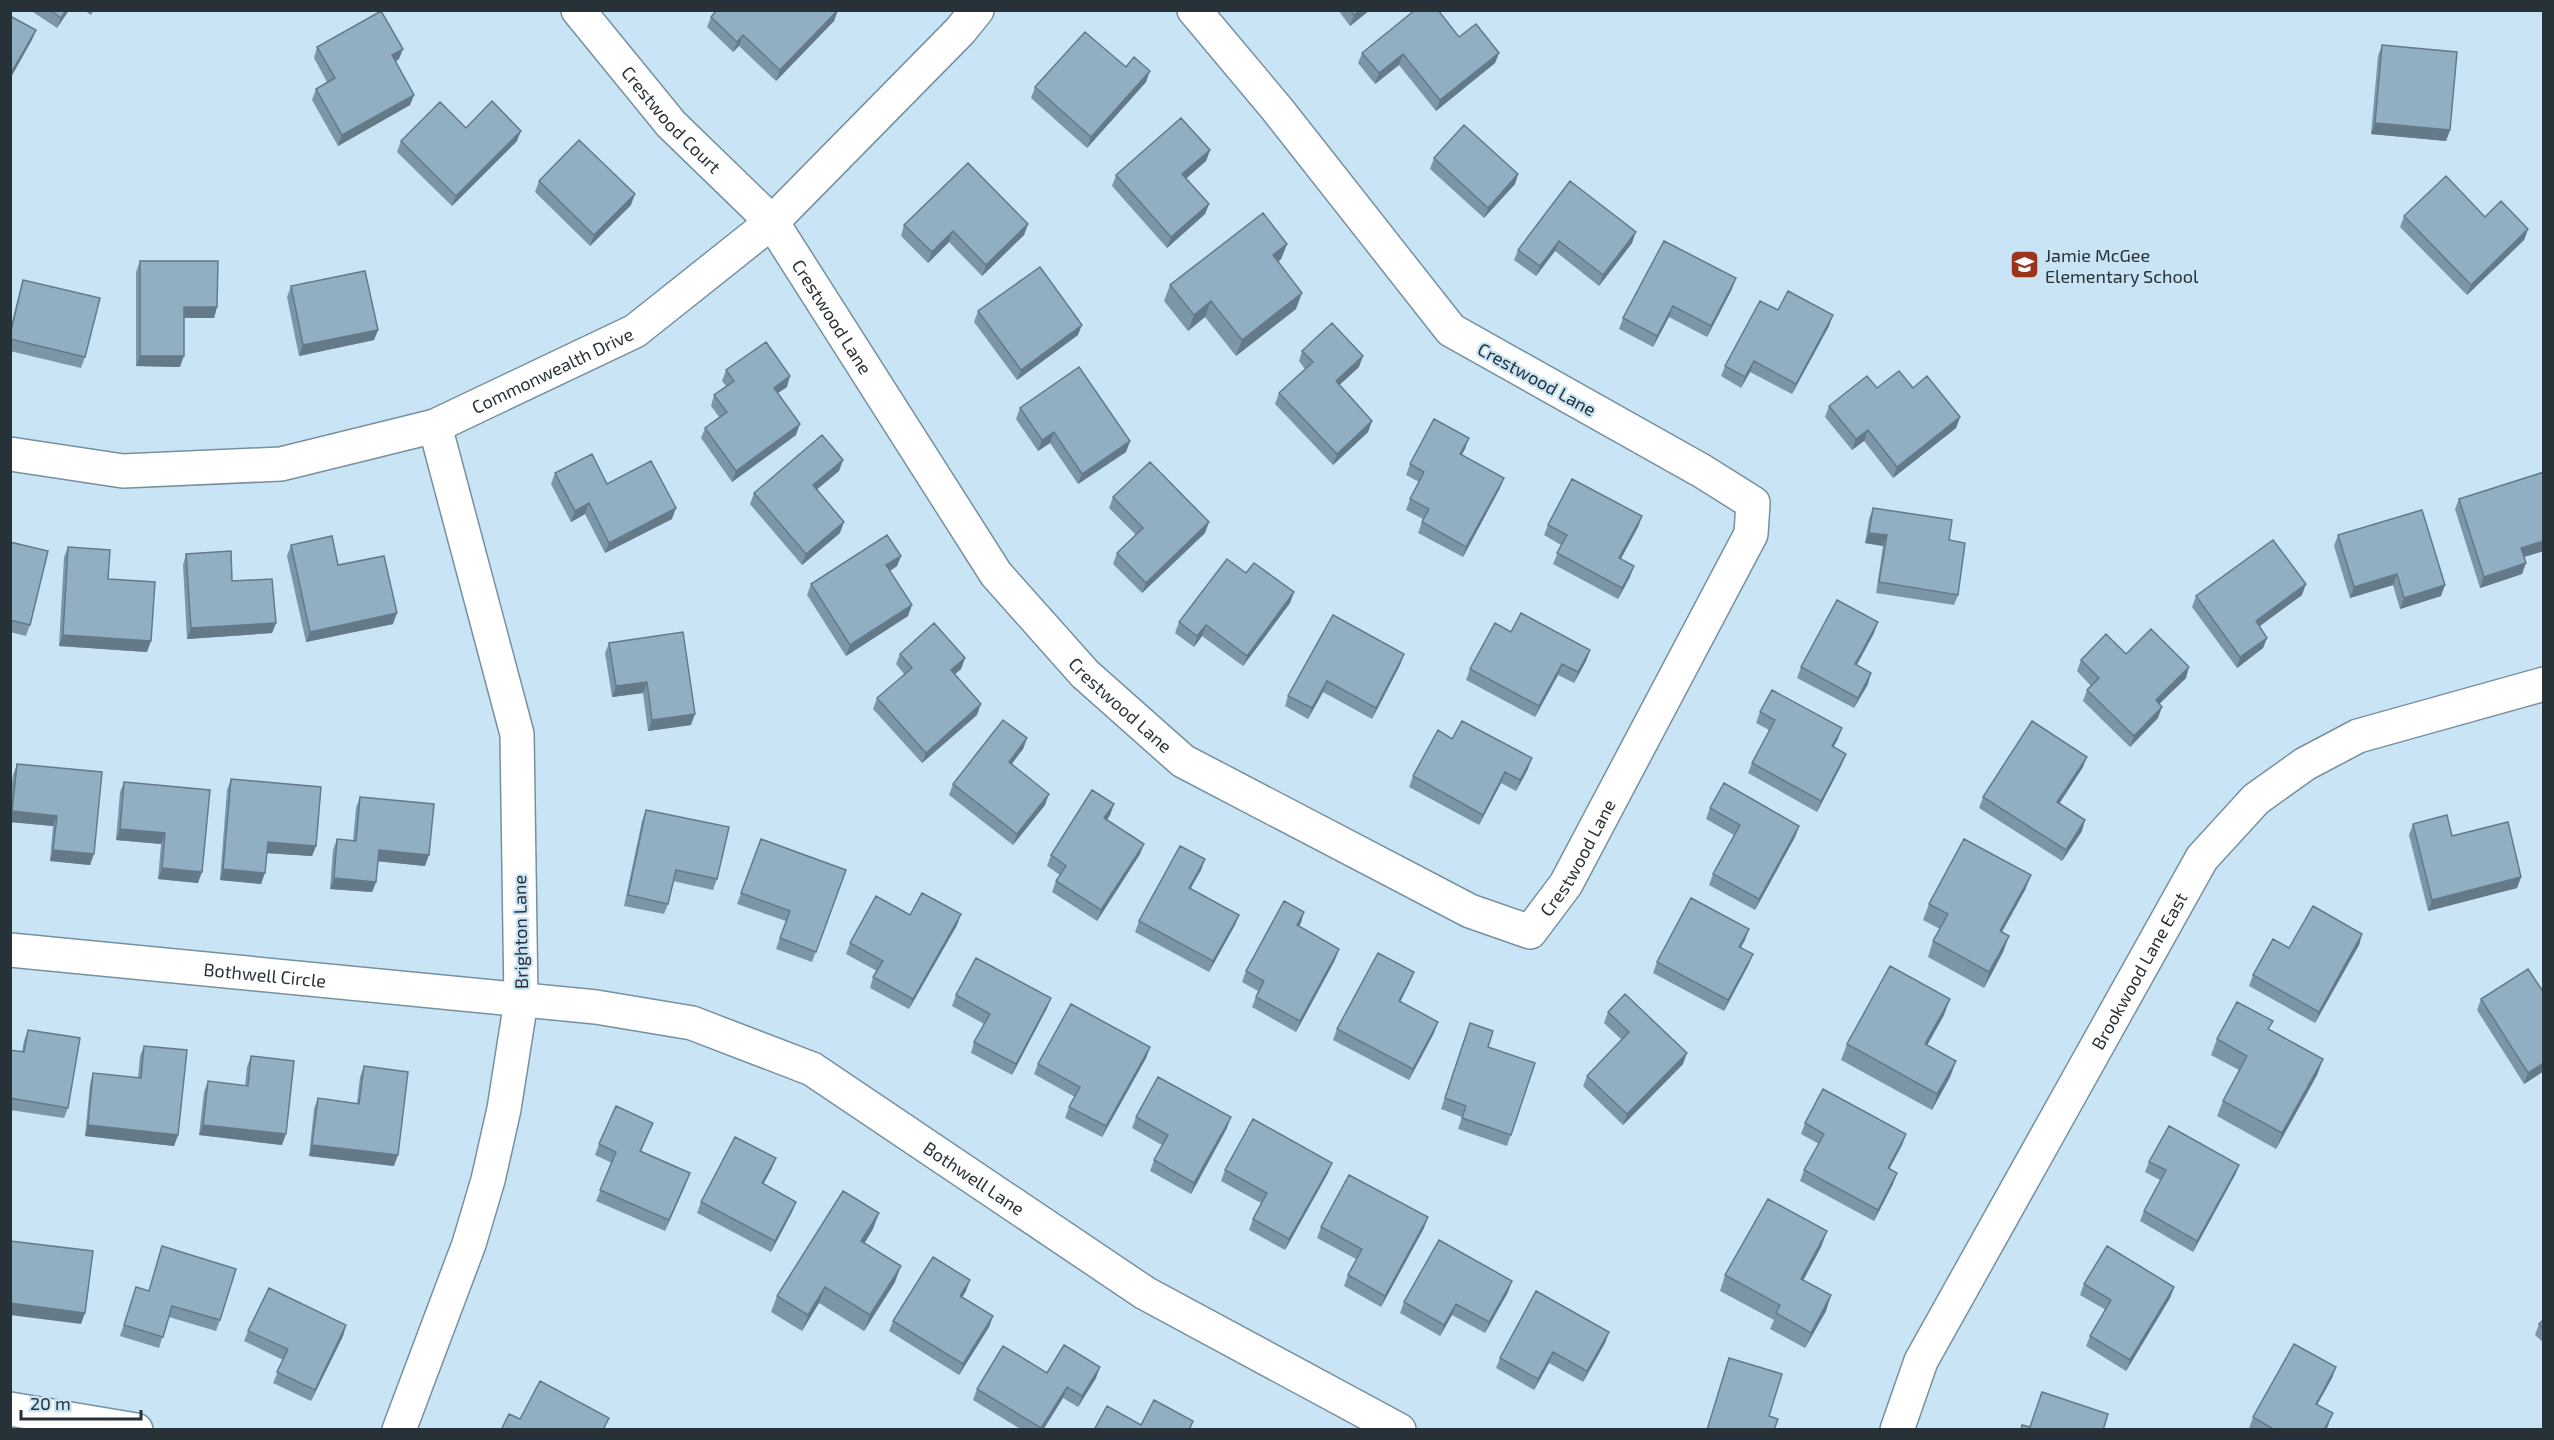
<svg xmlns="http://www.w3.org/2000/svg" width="2554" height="1440" viewBox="0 0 2554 1440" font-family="'Exo 2',sans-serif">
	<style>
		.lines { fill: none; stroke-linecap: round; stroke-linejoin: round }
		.street-casing { stroke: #7790a0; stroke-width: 36 }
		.street { stroke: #fff; stroke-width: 33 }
		.wall { fill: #7c96a8 }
		.shaded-wall { fill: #657a88 }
		.building { fill: #90afc3; stroke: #657a88; stroke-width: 1.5 }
		.labels { text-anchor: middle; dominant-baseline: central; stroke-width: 4.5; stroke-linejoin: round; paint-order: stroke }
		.street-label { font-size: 18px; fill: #273238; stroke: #c9e4f5 }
		.poi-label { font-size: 18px; fill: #273238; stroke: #c9e4f5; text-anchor: start }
	</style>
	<rect width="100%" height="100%" fill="#c9e4f5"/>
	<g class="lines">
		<defs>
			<g id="street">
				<path id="s1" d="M578,10L671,124L772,222L996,574L1085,674L1183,761L1470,911L1530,932L1566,884L1751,534L1753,503L1702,471L1451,330L1277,109L1194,10"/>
				<path id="s2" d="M10,454L123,471L281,464L435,426L635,331L772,222L960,31L977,10"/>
				<path id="s3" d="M10,950L596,1007L692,1023L812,1069L1145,1293L1399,1430"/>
				<path d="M10,1409L136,1430"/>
				<path d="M399,1430L469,1244L488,1180L504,1109L521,1001L517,734L435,426"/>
				<path id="s4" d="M1897,1430L1921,1361L2202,858L2256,799L2305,764L2358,736L2544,684"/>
			</g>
		</defs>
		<use href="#street" class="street-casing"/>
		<use href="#street" class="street"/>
	</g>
	<path class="wall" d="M30,10H69L57,28Z
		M84,10H94L91,15Z
		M838,10L834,21L776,81L739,46L733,52L707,27L711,17Z
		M1338,10H1370L1350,26Z
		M1459,37L1499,53L1495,63L1436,111L1399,65L1375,84L1358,63L1362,53Z
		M2382,45L2450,130L2446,141L2371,134L2378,56Z
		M317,47L399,59L395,62L414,95L410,105L338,146L312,100L316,89L327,82L314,58Z
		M1126,67L1146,82L1087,148L1031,98L1035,87Z
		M466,128L517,141L452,206L397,152L401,141Z
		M1210,150L1206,161L1186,179L1209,204L1205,214L1167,248L1112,186L1116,175Z
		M1434,158L1518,174L1515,184L1484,218L1430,169Z
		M539,181L631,205L590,246L535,192Z
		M1570,181L1632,243L1599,286L1555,251L1536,276L1514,260L1518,250Z
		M2404,216L2528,229L2524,240L2467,295L2400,227Z
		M1028,224L1024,235L982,276L949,242L928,263L901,236L904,225Z
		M1287,244L1281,259L1278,262L1296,309L1236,356L1205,317L1188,331L1164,301L1170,285Z
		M140,261L217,307L214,318H184L180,367L136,366V272Z
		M23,280L85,357L81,368L10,351V329L20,291Z
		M291,286L378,330L374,340L299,356L287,297Z
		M1732,289L1707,337L1669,317L1653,347L1619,329L1623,318Z
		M1778,310L1829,326L1792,394L1750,372L1741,388L1721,376L1725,366Z
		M978,311L1078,335L1017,380L974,322Z
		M1302,351L1359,367L1339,385L1372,421L1368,432L1333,465L1275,404L1279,393L1305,369L1299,361Z
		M726,370L787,387L778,393L796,435L732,482L701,438L705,428L719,417L711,406L714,395L726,386L722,381Z
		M1877,388H1913L1960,417L1956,428L1893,478L1864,441L1852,450L1825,417L1829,406Z
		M1020,408L1130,441L1126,452L1078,484L1050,443L1038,451L1016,419Z
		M1469,438L1462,455L1500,488L1463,557L1418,533L1423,519L1406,510L1410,499L1419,482L1406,475L1410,464Z
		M843,460L839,471L817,489L840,533L802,565L750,504L754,493Z
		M2544,472V551L2524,557L2522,574L2480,588L2455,509L2459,499Z
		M555,473L672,519L605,553L585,514L571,522L551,484Z
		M1113,497L1205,533L1142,593L1113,564L1117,553L1136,535L1109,508Z
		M1873,508L1958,595L1954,605L1876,593L1883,546L1865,543L1869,519Z
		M1642,516L1638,527L1621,559L1630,577L1618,599L1553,564L1561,545L1544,535L1548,525Z
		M2338,535L2441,596L2400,609L2393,585L2350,598L2334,546Z
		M10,542L30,625L26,636L10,632Z
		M291,545L338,565L393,624L306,642L287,556Z
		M68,547L108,579L147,652L59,646L64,557Z
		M186,554L232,581L276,623L272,633L187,639L183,565Z
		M901,556L897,566L890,571L908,616L846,656L807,595L811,584Z
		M1246,573L1294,592L1290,603L1243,666L1202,636L1194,647L1175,633L1179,622Z
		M2302,595L2259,626L2267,638L2263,648L2237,668L2192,607L2196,596Z
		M1511,632L1590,650L1586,661L1574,683L1558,675L1535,717L1466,680L1470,669Z
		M1874,633L1857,665L1868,684L1854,708L1797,678L1801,667Z
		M609,643L691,725L648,731L643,693L612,697L605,653Z
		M900,654L965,658L961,669L955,674L977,715L922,763L873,709L877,698L905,675L896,664Z
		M1404,654L1400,665L1372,719L1323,692L1308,719L1285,706L1288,696Z
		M2126,654L2186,678L2159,704L2158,718L2130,747L2083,701L2087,690L2091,686L2077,671L2081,660Z
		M1760,712L1838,739L1834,746L1842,764L1817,812L1748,773L1752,763L1769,730L1756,723Z
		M1027,738L1023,749L1011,764L1045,805L1013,845L949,795L953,784Z
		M1452,739L1528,769L1516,791L1501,783L1479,825L1409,787L1413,776Z
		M17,764L102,772L90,865L50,861L53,826L10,822V796L13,775Z
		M2083,767L2059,804L2082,831L2062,861L1979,808L1983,797Z
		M231,779L316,846L312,856L267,853L261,884L220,880L227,790Z
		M124,782L210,790L198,883L158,879L161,844L116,840L120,792Z
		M360,797L425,866L378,861L376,882L372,892L330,889L333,850L337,839L353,841L356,808Z
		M1114,804L1110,815L1107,819L1140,854L1097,921L1052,892L1056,881L1060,875L1047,866L1051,855Z
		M1710,808L1799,826L1795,837L1755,910L1709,885L1713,874L1734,835L1706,819Z
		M646,810L717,879L713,890L673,881L668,904L664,914L624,906L642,821Z
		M2413,824L2452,836L2521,877L2517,888L2428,911L2409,835Z
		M761,839L846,870L812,962L776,949L786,921L737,904Z
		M1205,859L1201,870L1191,888L1239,915L1235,925L1209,972L1135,932L1139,921Z
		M2031,875L2025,890L2002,932L2009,936L2003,952L1984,988L1928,957L1933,941L1940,929L1923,920L1929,904Z
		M1304,912L1299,926L1335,960L1296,1032L1252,1007L1258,991L1242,982L1246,971Z
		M961,914L957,925L909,1009L870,988L873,977L877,971L846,954L850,943L910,915Z
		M2362,934L2359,945L2315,1023L2249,986L2253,975L2289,948Z
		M1745,940L1741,947L1749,964L1724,1011L1653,973L1657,962Z
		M1410,982L1400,1002L1434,1033L1409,1080L1333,1040L1337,1029Z
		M2544,993V1071L2524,1084L2477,1010L2481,999Z
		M956,995L1051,998L1047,1008L1012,1075L971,1053L974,1042L984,1024L952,1006Z
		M1608,1012L1683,1064L1623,1125L1583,1086L1587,1076L1622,1040L1604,1023Z
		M1944,1015L1927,1045L1956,1061L1950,1077L1932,1110L1841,1060L1847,1044Z
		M1470,1023L1488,1047L1535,1063L1507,1146L1458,1129L1462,1117L1441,1109Z
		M28,1030L68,1108L64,1118L10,1110V1050L22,1052L24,1041Z
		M2270,1030L2323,1059L2317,1075L2276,1149L2217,1116L2223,1101L2239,1070L2211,1055L2217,1039Z
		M144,1046L178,1135L174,1146L85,1136L90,1084L93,1073L138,1078L140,1056Z
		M1150,1047L1146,1058L1102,1137L1065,1118L1069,1107L1075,1097L1034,1074L1038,1064Z
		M251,1056L282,1145L199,1135L204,1092L208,1081L245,1086L247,1067Z
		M364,1066L394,1166L309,1156L314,1109L318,1098L357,1103L360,1077Z
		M1136,1117L1227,1128L1191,1194L1150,1171L1154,1160L1162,1145L1132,1128Z
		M1805,1123L1906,1134L1902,1145L1889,1169L1893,1184L1874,1221L1800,1181L1804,1170L1819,1144L1801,1134Z
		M649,1133L641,1152L690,1173L665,1231L596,1201L612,1163L595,1155L599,1144Z
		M2149,1162L2239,1165L2235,1175L2193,1252L2140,1221L2144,1211L2160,1180L2145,1172Z
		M772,1168L763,1184L796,1202L792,1212L771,1252L697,1213L701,1202Z
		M1225,1170L1328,1173L1285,1250L1249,1230L1253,1219L1261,1203L1221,1181Z
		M1321,1227L1424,1228L1381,1307L1344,1286L1348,1275L1356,1259L1317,1238Z
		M873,1229L864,1243L895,1282L864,1331L819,1303L802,1331L771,1312L777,1296Z
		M1827,1231L1821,1247L1803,1280L1826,1311L1805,1348L1770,1329L1774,1320L1720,1291L1725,1275Z
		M162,1246L220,1320L216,1331L169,1317L159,1348L120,1336L136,1287L149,1291Z
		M2084,1284L2174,1287L2170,1298L2126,1371L2086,1346L2090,1336L2106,1310L2080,1295Z
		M966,1291L962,1297L993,1316L989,1327L959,1375L889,1331L893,1321Z
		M1508,1292L1485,1333L1452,1315L1440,1336L1400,1313L1404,1302Z
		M2544,1319V1343L2535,1335L2539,1324Z
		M346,1325L343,1336L311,1401L273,1383L283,1360L244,1341L248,1331Z
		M1609,1332L1605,1343L1583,1382L1549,1363L1534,1390L1496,1368L1500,1358Z
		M2336,1367L2332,1378L2317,1405L2329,1424L2326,1430H2252L2249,1428L2253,1417Z
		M1047,1373L1096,1378L1078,1407L1063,1398L1043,1430H1022L973,1400L977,1389Z"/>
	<path class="shaded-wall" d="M66,10H69L57,28L61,18Z
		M838,10L834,21L776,81L780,70Z
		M1360,10H1370L1350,26L1354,15Z
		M36,30L32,40L10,79V75Z
		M743,35L739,46L733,52L737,42Z
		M403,49L399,59L388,66L392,55Z
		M1499,53L1495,63L1436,111L1440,100Z
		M1403,54L1399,65L1375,84L1379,73Z
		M1150,71L1146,82L1087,148L1091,137Z
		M414,95L410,105L338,146L342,135Z
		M2375,123L2450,130L2446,141L2371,134Z
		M521,131L517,141L452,206L456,196Z
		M1210,150L1206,161L1178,185L1182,174Z
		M1518,174L1515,184L1484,218L1488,208Z
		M635,194L631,205L590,246L594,235Z
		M1209,204L1205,214L1167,248L1171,237Z
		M1028,224L1024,235L982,276L986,265Z
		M2528,229L2524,240L2467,295L2471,285Z
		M953,231L949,242L928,263L932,252Z
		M1636,232L1632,243L1599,286L1603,275Z
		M1559,241L1555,251L1536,276L1540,266Z
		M1287,244L1281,259L1267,271L1273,255Z
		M1736,278L1732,289L1707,337L1711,326Z
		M1302,293L1296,309L1236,356L1242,340Z
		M1211,301L1205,317L1188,331L1194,315Z
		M1673,306L1669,317L1653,347L1657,336Z
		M184,307H217L214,318H180Z
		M1833,315L1829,326L1792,394L1796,384Z
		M1082,325L1078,335L1017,380L1021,370Z
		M378,330L374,340L299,356L303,345Z
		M140,356H184L180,367L136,366Z
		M1363,356L1359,367L1332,392L1336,381Z
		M1754,361L1750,372L1741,388L1745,377Z
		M790,376L787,387L770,398L774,388Z
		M1960,417L1956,428L1893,478L1897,467Z
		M1372,421L1368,432L1333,465L1337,454Z
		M800,424L796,435L732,482L736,471Z
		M1868,430L1864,441L1852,450L1856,439Z
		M1054,432L1050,443L1038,451L1042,440Z
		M1469,438L1465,449L1456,465L1460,454Z
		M1130,441L1126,452L1078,484L1082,474Z
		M843,460L839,471L809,496L813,485Z
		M1504,478L1500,488L1463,557L1466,547Z
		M589,503L585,514L571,522L575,511Z
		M676,508L672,519L605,553L609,543Z
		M1642,516L1638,527L1615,569L1619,558Z
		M844,522L840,533L802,565L806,554Z
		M1209,522L1205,533L1142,593L1146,583Z
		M1869,533L1887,535L1883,546L1865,543Z
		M2544,541V551L2517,559L2521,548Z
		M901,556L897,566L882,576L886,565Z
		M2526,563L2522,574L2480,588L2484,577Z
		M1634,566L1630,577L1618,599L1622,588Z
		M2397,574L2393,585L2350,598L2354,587Z
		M2306,584L2302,595L2252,632L2256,621Z
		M2445,585L2441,596L2400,609L2404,598Z
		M1294,592L1290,603L1243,666L1247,656Z
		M912,605L908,616L846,656L850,645Z
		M397,613L393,624L306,642L310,632Z
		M1878,622L1874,633L1851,675L1855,664Z
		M276,623L272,633L187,639L191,628Z
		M1206,625L1202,636L1194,647L1197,636Z
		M63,635L151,641L147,652L59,646Z
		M2267,638L2263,648L2237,668L2240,657Z
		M1590,650L1586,661L1574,683L1578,672Z
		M1404,654L1400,665L1372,719L1376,708Z
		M965,658L961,669L947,681L951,670Z
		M1562,664L1558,675L1535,717L1539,706Z
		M2189,667L2186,678L2152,711L2156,700Z
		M1871,673L1868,684L1854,708L1858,698Z
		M1327,681L1323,692L1308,719L1312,708Z
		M647,682L643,693L612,697L616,686Z
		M981,704L977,715L922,763L926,753Z
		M2162,707L2158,718L2130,747L2134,736Z
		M695,714L691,725L648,731L652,720Z
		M1842,728L1838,739L1828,756L1832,746Z
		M1027,738L1023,749L1005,773L1009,762Z
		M1846,754L1842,764L1817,812L1821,801Z
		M2087,757L2083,767L2053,813L2057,802Z
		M1532,758L1528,769L1516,791L1520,780Z
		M1505,772L1501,783L1479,825L1483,815Z
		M1049,794L1045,805L1013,845L1017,834Z
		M1114,804L1110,815L1101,829L1104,818Z
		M12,811L57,816L53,826L10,822V815Z
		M2085,820L2082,831L2062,861L2066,850Z
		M1799,826L1795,837L1755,910L1759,899Z
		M120,829L165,833L161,844L116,840Z
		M268,842L316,846L312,856L264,853Z
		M1144,844L1140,854L1097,921L1101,910Z
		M53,850L94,854L90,865L50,861Z
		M379,850L429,855L425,866L375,861Z
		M1205,859L1201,870L1185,898L1189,888Z
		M162,868L202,872L198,883L158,879Z
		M223,869L265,873L261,884L220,880Z
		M2031,875L2025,890L1994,946L2000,931Z
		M2521,877L2517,888L2428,911L2432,900Z
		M334,878L376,882L372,892L330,889Z
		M1304,912L1301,923L1293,936L1297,925Z
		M961,914L957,925L909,1009L913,999Z
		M1239,915L1235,925L1209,972L1213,961Z
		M1749,929L1745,940L1735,957L1739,947Z
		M2362,934L2359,945L2315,1023L2319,1012Z
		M2009,936L2003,952L1984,988L1989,972Z
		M1339,949L1335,960L1296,1032L1300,1021Z
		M1753,954L1749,964L1724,1011L1728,1000Z
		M1414,972L1410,982L1395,1012L1399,1001Z
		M1051,998L1047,1008L1012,1075L1016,1064Z
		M1950,999L1944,1015L1919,1060L1925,1044Z
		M1438,1022L1434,1033L1409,1080L1413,1069Z
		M1150,1047L1146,1058L1102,1137L1106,1126Z
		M1687,1053L1683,1064L1623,1125L1627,1114Z
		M2323,1059L2317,1075L2276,1149L2282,1133Z
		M1956,1061L1950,1077L1932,1110L1937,1094Z
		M2544,1063V1071L2524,1084L2528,1073Z
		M1231,1117L1227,1128L1191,1194L1194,1183Z
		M88,1125L178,1135L174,1146L85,1136Z
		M203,1125L286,1134L282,1145L199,1135Z
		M1906,1134L1902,1145L1884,1179L1888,1168Z
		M312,1145L398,1155L394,1166L309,1156Z
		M776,1158L772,1168L758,1194L762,1183Z
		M1332,1163L1328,1173L1285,1250L1289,1239Z
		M2239,1165L2235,1175L2193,1252L2197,1241Z
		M690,1173L686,1184L665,1231L669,1220Z
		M1897,1173L1893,1184L1874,1221L1878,1210Z
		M796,1202L792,1212L771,1252L775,1241Z
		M879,1213L873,1229L856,1257L861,1241Z
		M1428,1217L1424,1228L1381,1307L1385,1296Z
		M1827,1231L1821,1247L1796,1294L1801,1279Z
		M901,1266L895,1282L864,1331L870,1315Z
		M970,1280L966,1291L956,1307L960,1296Z
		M1512,1281L1508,1292L1485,1333L1489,1322Z
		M825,1287L819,1303L802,1331L808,1315Z
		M2174,1287L2170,1298L2126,1371L2130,1360Z
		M1831,1295L1826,1311L1805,1348L1811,1333Z
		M10,1303L85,1313L81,1324L10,1315Z
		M1456,1304L1452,1315L1440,1336L1444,1325Z
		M993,1316L989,1327L959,1375L963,1364Z
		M346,1325L343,1336L311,1401L315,1390Z
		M1609,1332L1605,1343L1583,1382L1587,1371Z
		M1553,1352L1549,1363L1534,1390L1538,1379Z
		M1100,1367L1096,1378L1078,1407L1082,1396Z
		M2336,1367L2332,1378L2312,1414L2316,1404Z
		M1067,1387L1063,1398L1043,1430H1041Z
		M2333,1413L2326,1430H2324Z"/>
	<path class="building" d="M50,10H66L61,18Z
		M717,10H838L780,70L743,35L737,42L711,17Z
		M1350,10H1360L1354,15Z
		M1415,10H1438L1459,37L1476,24L1499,53L1440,100L1403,54L1379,73L1362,53Z
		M381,11L403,49L392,55L414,95L342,135L316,89L335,78L317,47Z
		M10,16L36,30L10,75Z
		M1085,32L1126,67L1134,57L1150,71L1091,137L1035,87Z
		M2382,45L2457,52L2450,130L2375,123Z
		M492,101L521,131L456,196L401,141L440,102L466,128Z
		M1181,118L1210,150L1182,174L1209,204L1171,237L1116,175Z
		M1464,125L1518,174L1488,208L1434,158Z
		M579,140L635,194L594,235L539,181Z
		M968,163L1028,224L986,265L953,231L932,252L904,225Z
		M2446,176L2485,217L2501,201L2528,229L2471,285L2404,216Z
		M1570,181L1636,232L1603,275L1559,241L1540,266L1518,250Z
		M1263,213L1287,244L1273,255L1302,293L1242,340L1211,301L1194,315L1170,285Z
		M1664,241L1736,278L1711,326L1673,306L1657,336L1623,318Z
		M140,261H218L217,307H184V356H140Z
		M1040,267L1082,325L1021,370L978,311Z
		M365,271L378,330L303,345L291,286Z
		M23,280L100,298L85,357L10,339V335Z
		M1788,291L1833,315L1796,384L1754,361L1745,377L1725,366L1760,301L1778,310Z
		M1332,323L1363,356L1336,381L1372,421L1337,454L1279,393L1313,362L1302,351Z
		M766,342L790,376L774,388L800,424L736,471L705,428L727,412L714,395L734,381L726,370Z
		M1079,367L1130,441L1082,474L1054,432L1042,440L1020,408Z
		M1899,371L1913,388L1927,376L1960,417L1897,467L1868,430L1856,439L1829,406L1867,376L1877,388Z
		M1434,419L1469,438L1460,454L1504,478L1466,547L1422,522L1429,509L1410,499L1424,472L1410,464Z
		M822,435L843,460L813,485L844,522L806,554L754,493Z
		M592,454L607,484L651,461L676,508L609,543L589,503L575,511L555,473Z
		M1150,462L1209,522L1146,583L1117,553L1143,528L1113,497Z
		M2544,472V541L2521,548L2526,563L2484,577L2459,499Z
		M1572,479L1642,516L1619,558L1634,566L1622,588L1557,553L1567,535L1548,525Z
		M1873,508L1952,520L1949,540L1965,543L1958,595L1879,582L1887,535L1869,533Z
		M2422,510L2445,585L2404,598L2397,574L2354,587L2338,535Z
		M887,535L901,556L886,565L912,605L850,645L811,584Z
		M332,536L338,565L384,556L397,613L310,632L291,545Z
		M2273,540L2306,584L2256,621L2267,638L2240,657L2196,596Z
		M10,542L48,551L30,625L10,620Z
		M68,547L110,550L108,579L155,582L151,641L63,635Z
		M231,551L232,581L272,579L276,623L191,628L186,554Z
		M1227,559L1246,573L1254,563L1294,592L1247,656L1206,625L1197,636L1179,622Z
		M1837,600L1878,622L1855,664L1871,673L1858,698L1801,667Z
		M1521,613L1590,650L1578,672L1562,664L1539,706L1470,669L1495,623L1511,632Z
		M1333,615L1404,654L1376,708L1327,681L1312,708L1288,696Z
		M934,623L965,658L951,670L981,704L926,753L877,698L912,668L900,654Z
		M2151,629L2189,667L2156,700L2162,707L2134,736L2087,690L2099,678L2081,660L2106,634L2126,654Z
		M683,632L695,714L652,720L647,682L616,686L609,643Z
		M1772,690L1842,728L1832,746L1846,754L1821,801L1752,763L1775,720L1760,712Z
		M1003,720L1027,738L1009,762L1049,794L1017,834L953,784Z
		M1462,721L1532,758L1520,780L1505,772L1483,815L1413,776L1438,730L1452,739Z
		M2032,721L2087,757L2057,802L2085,820L2066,850L1983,797Z
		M17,764L102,772L94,854L53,850L57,816L12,811Z
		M231,779L321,787L316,846L268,842L265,873L223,869Z
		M124,782L210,790L202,872L162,868L165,833L120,829Z
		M1724,783L1799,826L1759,899L1713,874L1740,825L1710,808Z
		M1092,790L1114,804L1104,818L1144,844L1101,910L1056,881L1066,866L1051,855Z
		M360,797L434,804L429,855L379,850L376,882L334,878L337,839L356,841Z
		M646,810L729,827L717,879L676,870L668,904L628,895Z
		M2447,815L2452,836L2508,822L2521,877L2432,900L2413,824Z
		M761,839L846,870L816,952L780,938L790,911L741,893Z
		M1964,839L2031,875L2000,931L2009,936L1989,972L1933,941L1948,914L1929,904Z
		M1180,846L1205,859L1189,888L1239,915L1213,961L1139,921Z
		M922,893L961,914L913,999L873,977L883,961L850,943L876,896L910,915Z
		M1691,898L1749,929L1739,947L1753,954L1728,1000L1657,962Z
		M1284,901L1304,912L1297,925L1339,949L1300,1021L1256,997L1264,981L1246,971Z
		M2313,906L2362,934L2319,1012L2253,975L2273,939L2289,948Z
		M1378,953L1414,972L1399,1001L1438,1022L1413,1069L1337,1029Z
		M976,958L1051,998L1016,1064L974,1042L990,1014L956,995Z
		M1890,966L1950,999L1925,1044L1956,1061L1937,1094L1847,1044Z
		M2528,969L2544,993V1063L2528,1073L2481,999Z
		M1625,994L1687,1053L1627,1114L1587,1076L1629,1032L1608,1012Z
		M2237,1002L2273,1021L2268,1029L2323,1059L2282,1133L2223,1101L2247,1056L2217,1039Z
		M1071,1004L1150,1047L1106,1126L1069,1107L1080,1087L1038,1064Z
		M1470,1023L1493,1031L1488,1047L1535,1063L1511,1135L1462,1118L1466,1106L1445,1098Z
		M28,1030L80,1038L68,1108L10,1098V1050L24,1052Z
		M144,1046L187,1050L178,1135L88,1125L93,1073L141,1078Z
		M251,1056L294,1061L286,1134L203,1125L208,1081L248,1086Z
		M364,1066L408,1072L398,1155L312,1145L318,1098L359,1104Z
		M1158,1077L1231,1117L1194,1183L1154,1160L1168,1135L1136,1117Z
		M1823,1089L1906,1134L1888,1168L1897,1173L1878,1210L1804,1170L1824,1134L1805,1123Z
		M616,1106L653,1123L640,1151L690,1173L669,1220L600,1190L616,1152L599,1144Z
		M1253,1119L1332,1163L1289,1239L1253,1219L1267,1193L1225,1170Z
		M2169,1126L2239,1165L2197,1241L2144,1211L2166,1170L2149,1162Z
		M735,1137L776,1158L762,1183L796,1202L775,1241L701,1202Z
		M1349,1175L1428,1217L1385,1296L1348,1275L1362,1249L1321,1227Z
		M843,1191L879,1213L861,1241L901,1266L870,1315L825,1287L808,1315L777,1296Z
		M1768,1199L1827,1231L1801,1279L1831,1295L1811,1333L1776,1313L1780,1305L1725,1275Z
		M1439,1240L1512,1281L1489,1322L1456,1304L1444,1325L1404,1302Z
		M10,1241L93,1251L85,1313L10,1303Z
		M162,1246L236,1269L220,1320L172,1306L163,1337L124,1325L136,1287L149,1291Z
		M2107,1246L2174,1287L2130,1360L2090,1336L2111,1300L2084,1284Z
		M933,1257L970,1280L960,1296L993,1316L963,1364L893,1321Z
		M269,1288L346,1325L315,1390L277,1372L288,1349L248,1331Z
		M1536,1291L1609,1332L1587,1371L1553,1352L1538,1379L1500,1358Z
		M2544,1319V1329L2539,1324Z
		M2294,1344L2336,1367L2316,1404L2333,1413L2324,1430H2275L2253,1417Z
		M1064,1345L1100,1367L1082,1396L1067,1387L1041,1428L977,1389L1003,1346L1047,1373Z
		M1729,1358L1782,1374L1769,1416L1778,1419L1774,1430H1707Z
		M540,1381L609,1418L603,1430H501L509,1414L520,1419Z
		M2042,1392L2108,1414L2103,1430H2021L2022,1425L2030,1427Z
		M1154,1400L1193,1421L1189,1430H1094L1107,1406L1141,1425Z"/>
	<defs>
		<symbol id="school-square" viewBox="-11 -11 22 22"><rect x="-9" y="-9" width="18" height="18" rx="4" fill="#9c341d" stroke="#c9e4f5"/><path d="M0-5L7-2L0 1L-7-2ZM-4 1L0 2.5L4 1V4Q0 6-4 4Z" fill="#fff"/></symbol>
	</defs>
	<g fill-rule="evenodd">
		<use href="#school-square" x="2008" y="248" width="33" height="33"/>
	</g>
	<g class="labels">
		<g class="street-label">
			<text stroke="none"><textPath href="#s1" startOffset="144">Crestwood Court</textPath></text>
			<text stroke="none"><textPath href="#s1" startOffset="400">Crestwood Lane</textPath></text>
			<text stroke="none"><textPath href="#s2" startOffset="561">Commonwealth Drive</textPath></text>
			<text transform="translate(1537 379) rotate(29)">Crestwood Lane</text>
			<text stroke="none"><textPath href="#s1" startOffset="886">Crestwood Lane</textPath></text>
			<text stroke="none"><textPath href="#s1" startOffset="1446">Crestwood Lane</textPath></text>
			<text transform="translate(520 932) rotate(-91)">Brighton Lane</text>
			<text stroke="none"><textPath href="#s4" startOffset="520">Brookwood Lane East</textPath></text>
			<text stroke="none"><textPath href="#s3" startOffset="256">Bothwell Circle</textPath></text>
			<text stroke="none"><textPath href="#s3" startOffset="1010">Bothwell Lane</textPath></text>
		</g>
		<g class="poi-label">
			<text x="2045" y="255">Jamie McGee<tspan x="2045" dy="21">Elementary School</tspan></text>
		</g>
	</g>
	<rect width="2554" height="1440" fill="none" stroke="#273238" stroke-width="24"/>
	<path d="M21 1410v9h120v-9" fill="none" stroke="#273238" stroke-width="3"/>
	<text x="30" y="1410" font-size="18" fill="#273238" stroke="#c9e4f5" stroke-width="4.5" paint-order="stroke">20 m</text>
</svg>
